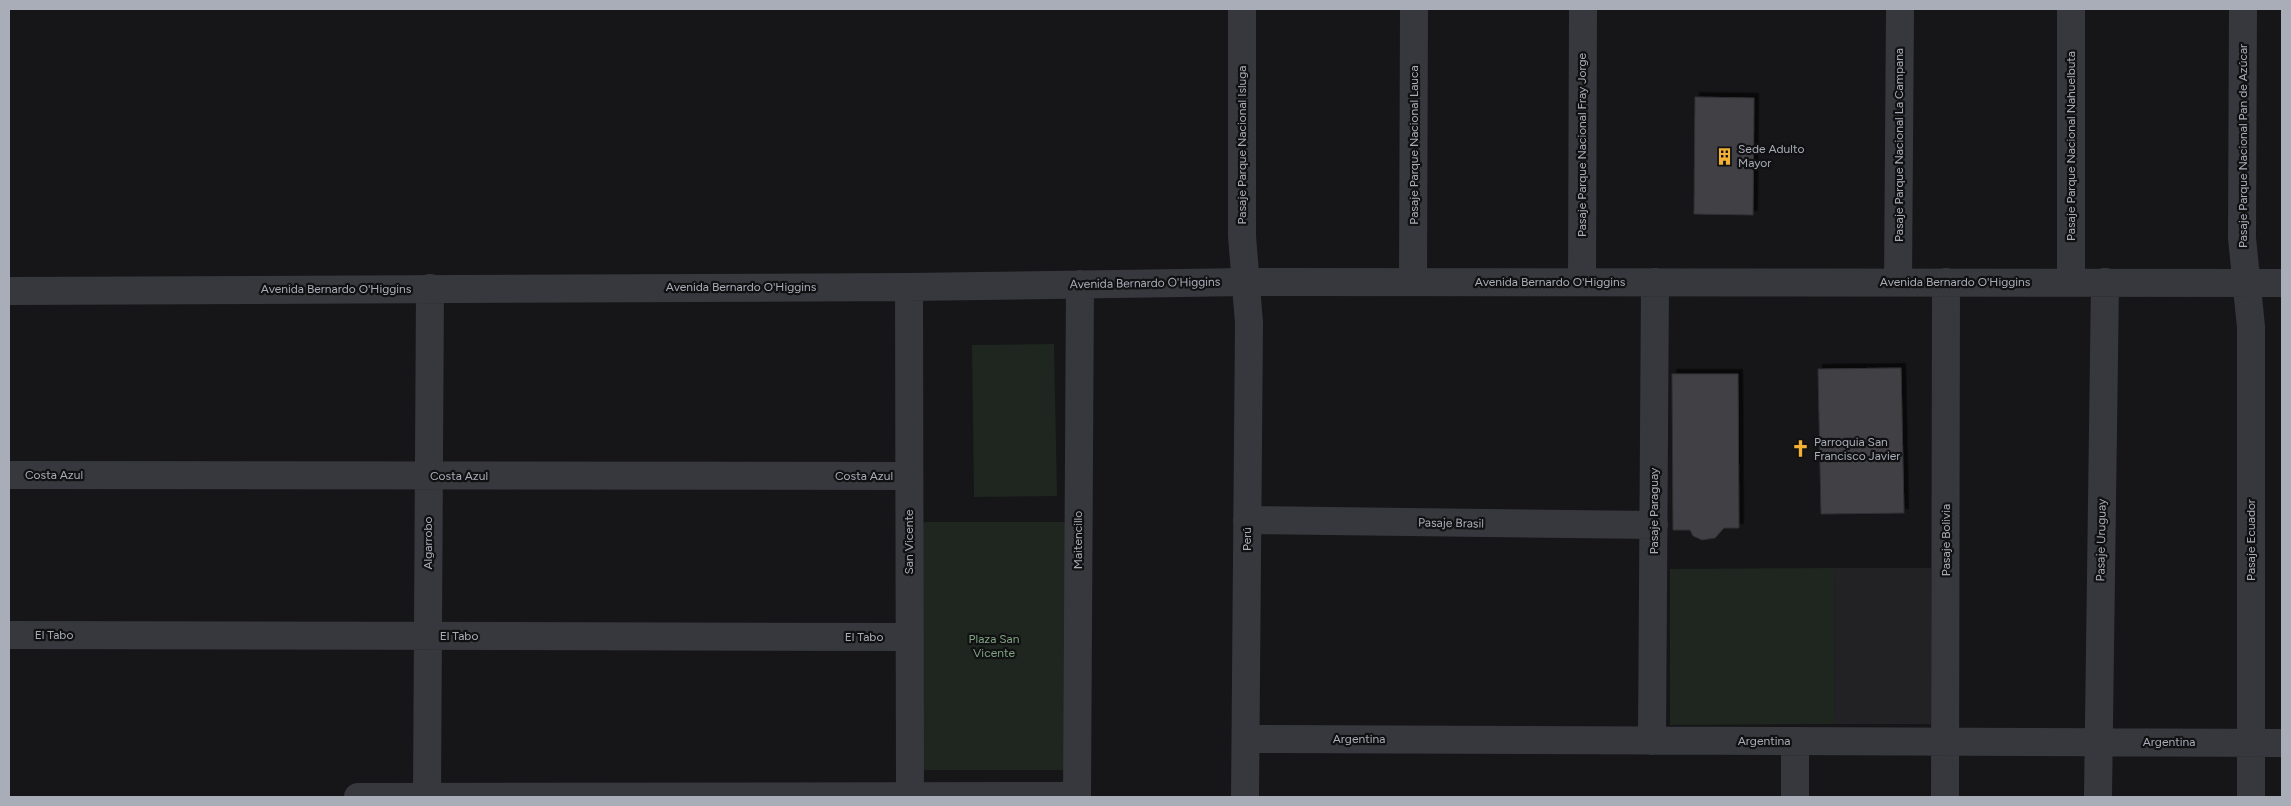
<svg xmlns="http://www.w3.org/2000/svg" width="2291" height="806" viewBox="0 0 2291 806" font-family="Figtree,sans-serif">
	<style>
		.built { fill: #222225 }
		.green { fill: #1e261f }
		.building { fill: #404145; stroke: #303034; filter: url(#shadow) }
		.lines { fill: none; stroke-linecap: round; stroke-linejoin: round }
		.minor { stroke: #37383d; stroke-width: 28 }
		.labels { text-anchor: middle; dominant-baseline: central; stroke-width: 4.5; stroke-linejoin: round; paint-order: stroke }
		.street-label { font-size: 12px; fill: #a8adb8; stroke: #111113 }
		.poi-label { font-size: 12px; fill: #a8adb8; stroke: #111113; text-anchor: start }
		.park-label { font-size: 12px; fill: #7fa381; stroke: #111113 }
	</style>
	<defs>
		<filter id="shadow"><feDropShadow dx="4.5" dy="-4.5" stdDeviation="0" flood-color="#0009"/></filter>
	</defs>
	<rect width="100%" height="100%" fill="#161618"/>
	<path class="built" d="M1834,568H1931V724H1835Z"/>
	<path class="green" d="M1054,344L1057,496L974,497L972,345Z
		M920,522H1066L1067,770H921Z
		M1834,568L1835,724L1670,725V569Z"/>
	<path class="building" d="M1695,97L1754,98L1753,215L1694,214Z
		M1901,368L1904,513L1821,514L1818,369Z
		M1672,374H1738L1739,528H1724L1715,538L1702,540L1693,536L1690,530H1673Z"/>
	<g class="lines">
		<path class="minor" d="M1242,9V236L1249,323L1245,797
			M2243,9L2242,238L2251,327V797
			M1413,282L1414,9
			M1582,282L1583,9
			M1898,282L1900,9
			M2071,283V9
			M909,287L910,797
			M9,291L909,287L1246,282L2282,283
			M9,475L909,476
			M1247,520L1654,525
			M9,635L909,637
			M1246,739L2282,743
			M1652,741L1655,282
			M1795,741V797
			M358,797L1077,796
			M427,797L430,288
			M1077,797L1080,284
			M1945,797L1946,282
			M2098,797L2105,282"/>
	</g>
	<defs>
		<symbol id="building-bare" viewBox="-9 -9 18 18"><path d="M-4-6H4V6H1V3H-1V6H-4ZM-2.5-4.3h1.7v1.8h-1.7ZM.8-4.3h1.7v1.8H.8ZM-2.5-1h1.7V.8h-1.7ZM.8-1h1.7V.8H.8Z" fill="#f2b134" stroke="#111113" stroke-width="2.5" paint-order="stroke"/></symbol>
		<symbol id="church-bare" viewBox="-9 -9 18 18"><path d="M-1.2-6h2.4v3.5h3.3v2.4h-3.3V6h-2.4V-.1h-3.3v-2.4h3.3Z" fill="#f2b134" stroke="#111113" stroke-width="2.5" paint-order="stroke"/></symbol>
	</defs>
	<g fill-rule="evenodd">
		<use href="#building-bare" x="1712" y="144" width="25" height="25"/>
		<use href="#church-bare" x="1788" y="436" width="25" height="25"/>
	</g>
	<g class="labels">
		<g class="street-label">
			<text transform="translate(1242 145) rotate(-90)">Pasaje Parque Nacional Isluga</text>
			<text transform="translate(1414 145) rotate(-90)">Pasaje Parque Nacional Lauca</text>
			<text transform="translate(1582 145) rotate(-90)">Pasaje Parque Nacional Fray Jorge</text>
			<text transform="translate(1899 145) rotate(-90)">Pasaje Parque Nacional La Campana</text>
			<text transform="translate(2071 146) rotate(-90)">Pasaje Parque Nacional Nahuelbuta</text>
			<text transform="translate(2243 146) rotate(-90)">Pasaje Parque Nacional Pan de Azúcar</text>
			<text x="1550" y="282">Avenida Bernardo O'Higgins</text>
			<text x="1955" y="282">Avenida Bernardo O'Higgins</text>
			<text transform="translate(1145 283) rotate(-1)">Avenida Bernardo O'Higgins</text>
			<text x="741" y="287">Avenida Bernardo O'Higgins</text>
			<text x="336" y="289">Avenida Bernardo O'Higgins</text>
			<text x="54" y="475">Costa Azul</text>
			<text x="459" y="476">Costa Azul</text>
			<text x="864" y="476">Costa Azul</text>
			<text transform="translate(1654 511) rotate(-90)">Pasaje Paraguay</text>
			<text transform="translate(1451 523) rotate(1)">Pasaje Brasil</text>
			<text transform="translate(1247 539) rotate(-90)">Perú</text>
			<text transform="translate(1078 540) rotate(-90)">Maitencillo</text>
			<text transform="translate(1946 540) rotate(-90)">Pasaje Bolivia</text>
			<text transform="translate(2101 540) rotate(-89)">Pasaje Uruguay</text>
			<text transform="translate(2251 540) rotate(-90)">Pasaje Ecuador</text>
			<text transform="translate(909 542) rotate(-90)">San Vicente</text>
			<text transform="translate(428 543) rotate(-90)">Algarrobo</text>
			<text x="54" y="635">El Tabo</text>
			<text x="459" y="636">El Tabo</text>
			<text x="864" y="637">El Tabo</text>
			<text x="1359" y="739">Argentina</text>
			<text x="1764" y="741">Argentina</text>
			<text x="2169" y="742">Argentina</text>
		</g>
		<g class="poi-label">
			<text x="1738" y="149">Sede Adulto<tspan x="1738" dy="14">Mayor</tspan></text>
			<text x="1814" y="442">Parroquia San<tspan x="1814" dy="14">Francisco Javier</tspan></text>
		</g>
		<g class="park-label">
			<text x="994" y="639">Plaza San<tspan x="994" dy="14">Vicente</tspan></text>
		</g>
	</g>
	<rect width="2291" height="806" fill="none" stroke="#a8adb8" stroke-width="20"/>
</svg>
